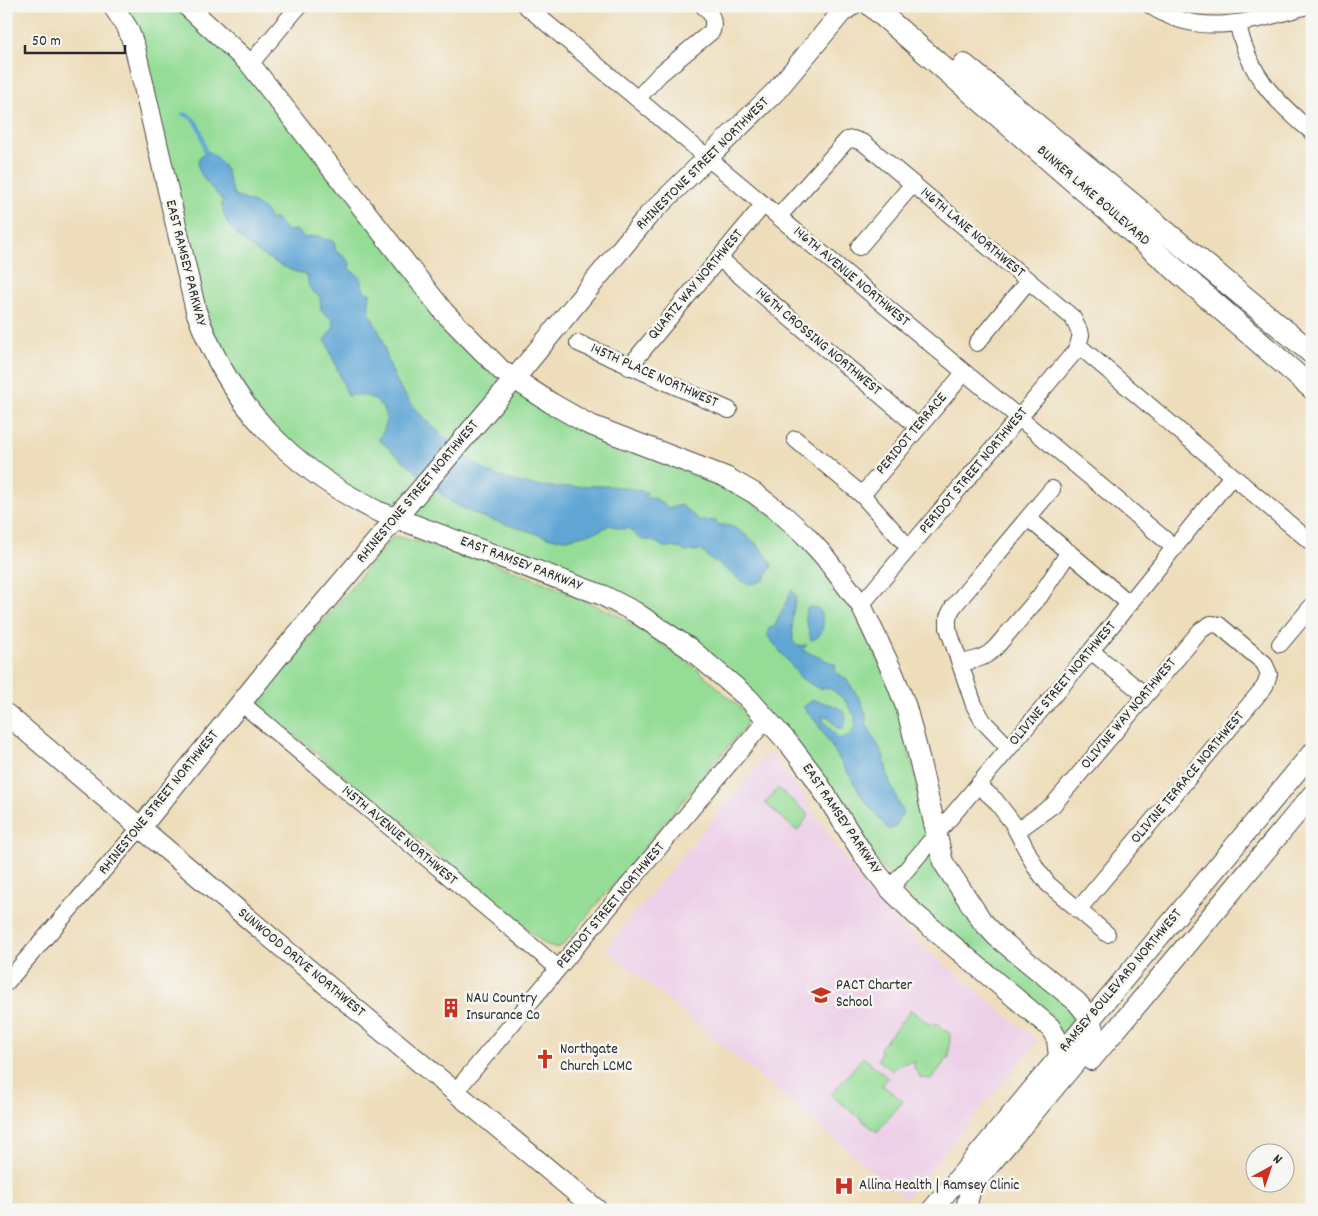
<svg xmlns="http://www.w3.org/2000/svg" width="1318" height="1216" viewBox="0 0 1318 1216" font-family="Dekko,sans-serif">
	<style>
		.built { fill: #edd0e8 }
		.green { fill: #95dd97; stroke: #608461 }
		.water { fill: #5ea6d5; stroke: #446880 }
		.lines { fill: none; stroke-linecap: round; stroke-linejoin: round }
		.stream { stroke: #5ea6d5; stroke-width: 4 }
		.minor-casing { stroke: #484640; stroke-width: 18 }
		.tertiary-casing { stroke: #484640; stroke-width: 22 }
		.secondary-casing { stroke: #484640; stroke-width: 24 }
		.minor { stroke: #fff; stroke-width: 16 }
		.tertiary { stroke: #fff; stroke-width: 20 }
		.secondary { stroke: #fff; stroke-width: 22 }
		.labels { text-anchor: middle; dominant-baseline: central; stroke-width: 5; stroke-linejoin: round; paint-order: stroke }
		.street-label { font-size: 15px; fill: #2b2b2b; stroke: #f6f6f2 }
		.poi-label { font-size: 15px; fill: #2b2b2b; stroke: #f6f6f2; text-anchor: start }
	</style>
	<rect width="100%" height="100%" fill="#f6f6f2"/>
	<filter id="ink" filterUnits="userSpaceOnUse"><feTurbulence type="fractalNoise" baseFrequency=".02" numOctaves="2"/><feDisplacementMap in="SourceGraphic" scale="10" xChannelSelector="R" yChannelSelector="G"/><feConvolveMatrix kernelMatrix="1 2 1 2 8 2 1 2 1" color-interpolation-filters="sRGB"/></filter>
	<filter id="wash" filterUnits="userSpaceOnUse"><feTurbulence type="fractalNoise" baseFrequency=".0096" numOctaves="4" result="noise"/><feDisplacementMap in="SourceGraphic" scale="20" xChannelSelector="R" yChannelSelector="G"/><feGaussianBlur stdDeviation="1.12" result="paint"/><feColorMatrix in="noise" values="0 0 0 0 0 0 0 0 0 0 0 0 0 0 0 0 0 1.4 0 .05"/><feComposite in="paint" operator="in"/></filter>
	<g filter="url(#wash)">
		<rect width="100%" height="100%" fill="#eeddba"/>
		<path class="built" d="M768,753L772,754L806,800L866,890L911,936L1038,1041L906,1199L605,948Z"/>
		<path class="green" d="M120,6H174L206,33L252,78L478,358L710,477L778,519L839,583L890,684L939,861L1070,1006C1074,1017 1072,1027 1060,1032L928,916L876,861L838,803L681,638L378,505L337,483L257,412L204,315Z
			M394,536L475,556L550,585L621,617L695,667L744,711L748,720L743,729L562,946L555,948L545,944L262,708L260,703L263,693Z
			M778,788L809,815L797,831L765,803Z
			M911,1010L929,1024H938L950,1034L949,1057L931,1079L921,1078L914,1068L915,1061L898,1065L893,1071L878,1060L881,1052L880,1048Z
			M863,1057L888,1078L882,1085L903,1101L877,1132L831,1095Z"/>
		<path class="water" d="M208,151C231,166 225,176 235,196L252,202L266,211L269,219H277L287,231L296,230L305,238L319,236L325,240L328,239L334,242L336,252L343,255L350,263L349,269L359,276L364,291L371,294C362,313 381,328 384,345C394,391 419,416 454,445C465,455 476,466 490,473C506,480 523,484 541,486C562,489 584,485 605,486C619,486 633,489 647,492L644,497L656,499L669,508L681,505L699,520L717,521V525C719,525 722,524 725,525C738,526 767,549 772,566L765,579C746,590 740,580 725,568C718,563 708,559 701,550L684,552L682,548L664,547L651,540C639,543 635,533 628,528L621,529L610,525L599,531L568,539L551,538L479,516L451,502L378,439C399,416 376,389 348,396L325,339L334,327L332,319L321,311L320,296C311,292 307,287 308,276C281,268 243,248 227,222C224,217 223,209 221,203L223,201C216,191 193,173 199,159C200,156 202,154 204,152Z
			M792,590L796,597L792,617L793,641L798,646L807,645L802,650L835,664L836,672L847,680L861,701L866,715L867,726L883,754L890,783L903,813L894,828L888,829L865,801L817,723L803,707L813,700C826,704 856,706 842,729L837,728L829,717L822,716L824,722L839,739L849,736L855,726V716L844,699L831,689L817,688L802,679L768,636L769,628L774,627Z
			M811,607L818,608C825,618 826,637 811,640L805,616L807,609Z"/>
		<g class="lines">
			<path class="stream" d="M183,114C200,117 203,138 205,152"/>
		</g>
	</g>
	<g filter="url(#ink)">
		<g class="lines">
			<defs>
				<path id="minor" d="M526,6L1175,548
					M1151,6C1200,39 1255,21 1307,6
					M1238,25C1249,75 1274,100 1312,132
					M250,64L299,6
					M637,99L660,74L712,31C715,20 712,13 703,6
					M779,216L847,140L853,139L864,143L1073,318L1081,335L1077,349L861,605
					M859,247L913,184
					M719,258L918,427
					M578,343L729,410
					M977,343L1029,280
					M1079,346L1312,543
					M629,367L764,204
					M795,439L862,495L909,548
					M862,495L964,373
					M1028,518L1130,604
					M1280,644L1312,606
					M1091,651L1145,695
					M961,663C975,660 986,658 996,647L1040,596L1069,552
					M240,702L558,968
					M1009,748L983,721L974,705L948,628V617L953,607L1052,489
					M978,785L995,800L1012,822L1036,868L1048,884L1107,934
					M1017,831L1053,805L1201,630L1211,624L1219,625L1264,663L1269,674L1265,686L1078,910
					M890,889L1091,651L1232,476
					M6,983L141,827
					M455,1092L767,719"/>
				<path id="tertiary" d="M113,6L128,29L135,48L196,311C229,404 289,467 377,511L602,595L635,612L689,648L748,698L790,745L813,775L867,860L890,889L915,914L1050,1027L1057,1039L1059,1057
					M187,6L250,64L444,312L501,370L551,403L588,424L726,477L754,493L782,514L805,535L824,556L861,605L893,673L906,707L916,745L943,862L982,921L997,937L1077,1002L1090,1018L1094,1034L1090,1045L971,1187L966,1209
					M6,714L328,986L597,1210
					M141,827L277,658L506,389L648,216L776,91L842,12L851,6
					M1091,1060L1312,795
					M932,1210L1312,753"/>
				<path id="secondary" d="M872,6L1312,388
					M964,65L1312,353"/>
			</defs>
			<use href="#minor" class="minor-casing"/>
			<use href="#tertiary" class="tertiary-casing"/>
			<use href="#secondary" class="secondary-casing"/>
			<use href="#minor" class="minor"/>
			<use href="#tertiary" class="tertiary"/>
			<use href="#secondary" class="secondary"/>
		</g>
	</g>
	<defs>
		<symbol id="school-bare" viewBox="-9 -9 18 18"><path d="M0-5L7-2L0 1L-7-2ZM-4 1L0 2.5L4 1V4Q0 6-4 4Z" fill="#c8321e" stroke="#f6f6f2" stroke-width="2.5" paint-order="stroke"/></symbol>
		<symbol id="building-bare" viewBox="-9 -9 18 18"><path d="M-4-6H4V6H1V3H-1V6H-4ZM-2.5-4.3h1.7v1.8h-1.7ZM.8-4.3h1.7v1.8H.8ZM-2.5-1h1.7V.8h-1.7ZM.8-1h1.7V.8H.8Z" fill="#c8321e" stroke="#f6f6f2" stroke-width="2.5" paint-order="stroke"/></symbol>
		<symbol id="church-bare" viewBox="-9 -9 18 18"><path d="M-1.2-6h2.4v3.5h3.3v2.4h-3.3V6h-2.4V-.1h-3.3v-2.4h3.3Z" fill="#c8321e" stroke="#f6f6f2" stroke-width="2.5" paint-order="stroke"/></symbol>
		<symbol id="hospital-bare" viewBox="-9 -9 18 18"><path d="M-5-5h3v3.5h4V-5h3V5h-3V1.5h-4V5h-3Z" fill="#c8321e" stroke="#f6f6f2" stroke-width="2.5" paint-order="stroke"/></symbol>
	</defs>
	<g fill-rule="evenodd">
		<use href="#school-bare" x="807" y="981" width="28" height="28"/>
		<use href="#building-bare" x="437" y="994" width="28" height="28"/>
		<use href="#church-bare" x="531" y="1045" width="28" height="28"/>
		<use href="#hospital-bare" x="830" y="1172" width="28" height="28"/>
	</g>
	<g class="labels">
		<g class="street-label">
			<text transform="translate(703 164) rotate(-45)">RHINESTONE STREET NORTHWEST</text>
			<text transform="translate(1093 196) rotate(41)">BUNKER LAKE BOULEVARD</text>
			<text transform="translate(972 233) rotate(40)">146TH LANE NORTHWEST</text>
			<text transform="translate(185 263) rotate(76)">EAST RAMSEY PARKWAY</text>
			<text transform="translate(851 277) rotate(40)">146TH AVENUE NORTHWEST</text>
			<text transform="translate(696 285) rotate(-50)">QUARTZ WAY NORTHWEST</text>
			<text transform="translate(818 342) rotate(40)">146TH CROSSING NORTHWEST</text>
			<text transform="translate(654 376) rotate(24)">145TH PLACE NORTHWEST</text>
			<text transform="translate(912 434) rotate(-50)">PERIDOT TERRACE</text>
			<text transform="translate(974 471) rotate(-50)">PERIDOT STREET NORTHWEST</text>
			<text transform="translate(418 492) rotate(-50)">RHINESTONE STREET NORTHWEST</text>
			<text transform="translate(521 564) rotate(21)">EAST RAMSEY PARKWAY</text>
			<text transform="translate(1063 684) rotate(-50)">OLIVINE STREET NORTHWEST</text>
			<text transform="translate(1129 714) rotate(-50)">OLIVINE WAY NORTHWEST</text>
			<text transform="translate(1188 778) rotate(-50)">OLIVINE TERRACE NORTHWEST</text>
			<text transform="translate(159 803) rotate(-51)">RHINESTONE STREET NORTHWEST</text>
			<text transform="translate(841 819) rotate(56)">EAST RAMSEY PARKWAY</text>
			<text transform="translate(399 836) rotate(40)">145TH AVENUE NORTHWEST</text>
			<text transform="translate(611 906) rotate(-50)">PERIDOT STREET NORTHWEST</text>
			<text transform="translate(301 963) rotate(40)">SUNWOOD DRIVE NORTHWEST</text>
			<text transform="translate(1121 981) rotate(-50)">RAMSEY BOULEVARD NORTHWEST</text>
		</g>
		<g class="poi-label">
			<text x="836" y="986">PACT Charter<tspan x="836" dy="17">School</tspan></text>
			<text x="466" y="999">NAU Country<tspan x="466" dy="17">Insurance Co</tspan></text>
			<text x="560" y="1050">Northgate<tspan x="560" dy="17">Church LCMC</tspan></text>
			<text x="859" y="1186">Allina Health | Ramsey Clinic</text>
		</g>
	</g>
	<rect width="1318" height="1216" fill="none" stroke="#f6f6f2" stroke-width="25"/>
	<g transform="translate(1270 1168) rotate(40)"><circle r="24" fill="#f6f6f2" stroke="#a5a5a2"/>
	<path d="M0-4L9 19L0 12L-9 19Z" fill="#c8321e"/>
	<text y="-8" font-size="14" font-weight="bold" text-anchor="middle" fill="#2b2b2b">N</text>
	</g>
	<path d="M25 45v8h100v-8" fill="none" stroke="#2b2b2b" stroke-width="2.5"/>
	<text x="32" y="45" font-size="15" fill="#2b2b2b" stroke="#f6f6f2" stroke-width="4" paint-order="stroke">50 m</text>
</svg>
